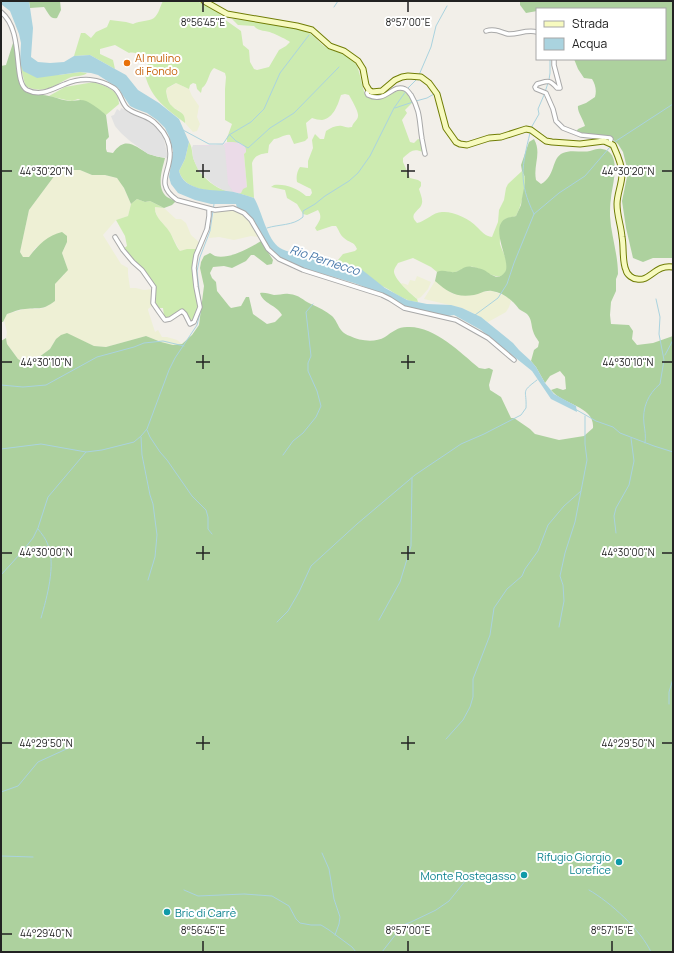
<svg xmlns="http://www.w3.org/2000/svg" width="674" height="953" viewBox="0 0 674 953" font-family="Manrope,sans-serif">
	<style>
		.industrial { fill: #ebdbe8 }
		.farmland { fill: #eef0d5 }
		.grass { fill: #cdebb0 }
		.forest { fill: #add19e }
		.parking { fill: #e2e2e2 }
		.water { fill: #aad3df }
		.lines { fill: none; stroke-linecap: round; stroke-linejoin: round }
		.stream { stroke: #aad3df; stroke-width: 1 }
		.street-casing { stroke: #a9a9a9; stroke-width: 5.5 }
		.secondary-casing { stroke: #707d05; stroke-width: 7 }
		.street { stroke: #fff; stroke-width: 3.5 }
		.secondary { stroke: #f7fabf; stroke-width: 5 }
		.ticks { fill: none; stroke: #222; stroke-width: 1.5 }
		.food-dot { fill: #e8710a; stroke: #fff; stroke-width: 1.5 }
		.culture-dot { fill: #0f9aa8; stroke: #fff; stroke-width: 1.5 }
		.labels { text-anchor: middle; dominant-baseline: central; stroke-width: 4; stroke-linejoin: round; paint-order: stroke }
		.food-label { font-size: 11px; fill: #c56008; stroke: #fff; text-anchor: start }
		.culture-label { font-size: 11px; fill: #0d838f; stroke: #fff; text-anchor: end }
		.water-label { font-size: 12px; font-style: italic; fill: #4a7aab; stroke: #fff }
		.ticks-label { font-size: 10px; text-anchor: middle; fill: #222; stroke: #fff; stroke-width: 4; stroke-linejoin: round; paint-order: stroke }
	</style>
	<rect width="100%" height="100%" fill="#f2efe9"/>
	<path class="industrial" d="M232,141L236,142L245,146L247,148L246,152L244,154L247,187L241,193H238L227,191L192,148L195,145H223L225,143Z"/>
	<path class="farmland" d="M176,83L189,89L192,96L199,106L197,117L200,124L197,131L193,132L185,123V120L182,114L180,111L171,106L169,102L166,91L167,88L172,86Z
		M67,170H80L92,175H105L117,178L121,182L131,204L128,216L116,220L103,235L121,264L128,268V274L130,288H136L144,290L152,289L153,305L148,309V310L155,332L158,330L162,337H167L177,340L182,344L173,345L161,342L146,336L106,347L94,346L78,339H56L50,349L35,360L29,363L23,362L18,359L7,344L6,338L7,332L4,320L7,314L25,309H38L44,308L55,301V284L59,279L64,275L66,264L62,253L67,242L36,247L29,257L23,258L20,252L29,210L55,175Z
		M155,207L164,208L176,219H181L186,223L191,235L200,243L197,249H190L180,251L169,231L158,218L155,210Z
		M223,210L235,211L245,216L251,223L259,237L251,236L234,240L219,237L209,238L214,212Z
		M417,276L431,282L428,289L421,297L417,299L401,284L402,283L408,285L410,280L415,281Z
		M435,281L453,294L472,295L482,292L492,291L508,297L511,301L509,307L506,312L488,322L475,314L462,308L424,299Z"/>
	<path class="grass" d="M163,1H197L217,11L224,19L241,31L243,45L249,50L250,62L254,69L257,70L269,67L279,50L286,46L290,42C288,40 275,34 272,33C266,30 259,32 254,26L238,25L232,19C256,22 284,23 307,32C316,36 320,45 329,49C339,53 348,54 355,63C362,72 361,96 370,98C385,104 392,89 404,90L413,102L405,110L407,113L402,120L410,142L414,143L418,139L421,140L423,152C413,148 411,151 403,158V162L410,178L418,180L421,182V186L419,189C420,193 423,199 422,203C421,211 407,213 417,223C425,222 433,212 442,212C453,211 470,219 477,227C482,232 485,236 492,237L498,222L499,210L504,200L506,188L508,184L522,171C522,172 525,177 525,177C527,184 520,210 516,216L505,219C503,226 499,237 500,244C502,251 508,260 507,268C503,287 482,268 473,267C467,266 461,271 455,272C448,273 444,270 437,272L431,267L413,258L398,263C397,265 394,268 394,272C395,280 411,294 417,299L418,302C405,302 396,293 384,287C368,279 350,272 333,264L327,262L326,260H338L343,254L355,251L357,249C354,241 349,243 344,238C340,235 339,230 336,226H332L317,231L315,228C319,221 323,218 318,210L307,215L303,214L297,204L287,198L285,190L271,187L274,185C287,184 296,188 306,196H310L312,193L311,189L297,182C296,177 297,171 300,167L308,168V161L313,148L312,140L315,134L320,139H324L326,131C331,128 336,125 342,126C346,127 347,128 352,127C353,122 358,120 358,116C359,112 351,99 349,95L345,94L341,95C338,104 334,118 322,120C319,120 315,119 312,118L306,123L308,138L305,141L294,144L290,135C284,134 280,139 274,139L269,145L268,153C260,154 255,155 252,163L254,198L238,193H241L243,189L247,187L244,154L246,152C247,142 235,142 227,142V138L232,124L225,120V89L226,77L225,73L214,68C208,73 209,83 202,88L201,93L197,89L196,84L193,83L190,85L189,89L176,83L167,88L166,91C167,96 168,103 172,106C177,112 186,111 185,123C166,108 152,100 145,75V71L148,64C145,57 136,51 129,53L115,45L100,49V54L113,60L115,69L90,55L74,56L81,33H85L91,38L96,32L107,27L110,20L126,22L133,24C141,20 148,22 154,18C159,14 160,6 163,1Z
		M20,63L59,75L80,72L87,73C83,77 75,75 69,78C57,84 48,92 34,89C30,88 28,88 25,85Z
		M94,82C106,87 119,89 119,104L106,115L90,104L78,99L72,101L66,100L49,96L65,87Z
		M189,142C192,147 192,151 193,157C197,172 211,187 227,191C211,192 184,190 179,171L185,159Z
		M137,199L145,202L150,201L164,208L155,207C154,217 164,223 169,231C173,237 175,245 180,251L187,249H197L194,257C196,271 204,313 191,322L181,310L168,319H166L164,316L163,308H158C152,301 158,294 155,287C151,277 131,257 123,249L127,246L125,236L116,220L128,216L131,204Z"/>
	<path class="forest" d="M29,1H60L61,10L57,18C50,20 48,12 44,7L30,8Z
		M520,1H673V258H653L643,262L633,258L626,228L622,201L628,172L623,152L618,144L610,137L576,132L578,129L585,126C583,119 577,111 578,106L586,103L595,97C597,90 595,84 592,79L584,78L578,69L574,59H665V9H537V11L526,13L520,5Z
		M13,43L15,44L17,72L23,89C33,95 39,94 49,96C56,97 63,101 71,101C76,101 80,99 86,101C91,103 102,111 106,115L109,137L106,140V149L107,152L113,153C126,135 135,147 149,154C154,156 159,157 165,158C162,170 156,188 167,197C170,199 174,200 176,201L172,205L164,208L150,201L145,202L137,199L131,204L124,188L117,178L105,175H92L80,170H67L60,171L55,175L29,210L20,252L23,257H29C37,246 48,235 62,232L67,236V242L62,253L68,270L55,284V301C41,311 41,307 25,309C19,309 13,312 7,314L3,322H1V66L6,65Z
		M534,139C542,153 533,165 536,180L541,184C556,176 551,158 563,153C571,149 582,153 590,151C594,150 598,148 602,149C623,152 612,185 611,198C610,204 610,210 610,216C611,235 618,254 618,274L616,279V291L611,302L610,315L611,324L629,325L633,331L632,339L637,345L653,343L673,336V952H1V341L6,338L7,344L18,359L23,362L29,363L35,360L50,349L56,339L61,335L67,333L94,346L106,347L146,336L161,342L173,345L182,344L192,335L199,325L204,286L200,268L201,262L204,256L210,253C212,254 213,255 215,256C228,260 250,248 261,241L273,260L272,264L267,265L254,255H251L246,261L232,268L224,266L213,267L210,273L212,278L216,282L217,291L229,306L231,308L241,306L246,297H249L253,314L267,324L275,322L282,315C277,305 263,304 260,293C265,292 269,294 274,295C280,295 284,293 289,294C300,295 302,300 311,304C318,307 326,311 332,316C339,323 338,332 350,336C360,341 375,343 385,337C392,332 398,327 407,327C433,325 460,352 479,368L485,369L489,368L493,370L489,385L490,390L501,397L511,418H514L530,429L535,434L559,440L584,436L593,428C595,406 563,405 551,390L557,388L563,390L566,389L565,377L560,371L550,376L545,383L536,367L531,361L534,350L538,347L539,342C537,339 534,335 533,331C531,325 532,319 527,314C525,312 521,311 519,309C512,300 504,293 492,291C485,290 480,294 474,295C456,298 448,292 435,281L437,272C444,269 449,273 455,272C461,271 464,265 472,267C476,267 481,269 484,270C491,274 498,282 505,272C512,262 489,229 505,219C507,217 513,217 516,216L521,205L522,198L525,183V177L522,171L521,165L529,142Z"/>
	<path class="parking" d="M121,108L148,120L156,126L163,135L168,158L160,157L148,154L130,141L121,133L115,126L111,116L114,115L117,109L120,111Z
		M223,144L225,148L228,184L234,193L223,190L214,185L199,172L193,158L192,148L193,145L208,146Z"/>
	<path class="water" d="M1,1H29L33,28L31,57L38,62L50,63L64,62L74,56L90,55L115,69L126,75L138,90L159,103L179,119L189,142L185,159L179,171C184,191 211,190 227,191C236,192 245,195 254,198C262,211 267,240 280,248C291,254 310,256 323,259L327,262L354,267L361,269L385,288L407,300L427,304L451,305L462,308L481,317L513,343L519,350L531,361L536,367L545,383L554,394L576,406L577,412L551,399L532,371L481,330L454,315L448,316L404,307L389,296L354,283L303,268L278,256L270,249L250,216L237,208L236,204H211L195,200L178,193L171,184L169,177L173,151L169,136L165,128L157,120L147,113L136,109L130,106L118,88L98,75L91,73L80,72L37,78L23,71L20,63L21,43L19,34L10,11L1,4Z"/>
	<g class="lines">
		<path class="stream" d="M334,7L338,1
			M419,75L431,47L436,26L447,6
			M549,80L550,73V59
			M407,89L418,78
			M545,92L548,83
			M416,101L427,98L434,94
			M395,108L413,102
			M531,128L539,114L538,109L544,95
			M183,130L209,144H223L229,135L251,122L264,109L280,73L309,35
			M530,133C522,166 518,182 534,214
			M230,135L236,141L248,148L270,128L294,113L339,67
			M613,143L673,104
			M267,228C279,224 293,226 303,217V211L315,204L325,196L349,181L358,173L370,156L394,108L406,91
			M200,298L197,271L200,257L210,231L214,204
			M475,315L498,298L507,284L514,263L534,214L559,193L585,176L610,147
			M665,355L673,340
			M1,385L23,387L46,385L97,357L134,347L144,343L163,341L184,346
			M575,409L596,421L613,427L620,433L654,446L673,452
			M147,430L150,437L160,452L167,460L192,496L206,510L208,517V529L212,534
			M141,437L142,455L150,495L153,504L157,535L155,557L148,580
			M645,443C646,436 645,431 644,424C642,408 648,394 660,384L664,360L659,334L660,317L656,299
			M1,449L41,444L86,452L102,450L134,442L141,436L147,429L169,370L175,358L197,325L201,309
			M283,455L293,441L303,433L316,417L321,406L317,391L308,371V363L311,356L306,312L313,304
			M38,529C42,534 46,539 48,545C56,565 47,597 41,618
			M616,533L614,516L616,508L629,485L634,461L631,438
			M1,575L20,554L33,538L38,528L48,497L86,452
			M379,620L400,582L411,546L412,478
			M277,622L288,611L299,592L311,566L357,524L415,475L461,444L484,434L521,415L526,408C527,389 520,393 537,380
			M559,627L564,601L563,585L560,576L565,553L575,522L587,460L585,444V416
			M669,704V692L673,679
			M446,739L463,720L470,707L473,697V679L490,635L494,608L507,589L522,576L525,569L538,551L548,525L564,506L581,491
			M1,792L18,786L38,762L73,746
			M322,853L329,869L334,899L340,917L339,924L335,935
			M1,856L33,857
			M184,890L198,896L244,894L272,896L289,906L296,919L300,923L311,925H321L329,930L352,947L356,952
			M589,890C610,902 641,930 651,952
			M526,951V952
			M382,952L403,925L411,922L436,910L449,901L466,880L469,873"/>
		<defs>
			<path id="street" d="M1,12C25,31 12,82 27,90C41,97 52,89 65,84C81,77 99,78 114,88C121,93 121,102 127,108C136,116 148,114 158,126C165,133 170,143 170,153C171,172 154,184 177,200L215,210L233,208L244,213L251,220L268,249L279,259L303,270L382,295L390,299L404,308L456,320L488,338L514,360
				M486,31C494,28 501,32 508,34C517,35 526,29 537,32
				M554,59V65L560,88H557C549,79 548,81 537,84L535,87L536,89L546,93L553,109L556,121L563,128L581,135L610,138L611,139L610,143
				M369,90L367,93L368,95C386,104 392,83 405,89C408,90 409,93 411,95C421,112 419,122 422,139C423,144 424,150 425,154
				M115,237L123,250L133,262L142,270L154,287L153,303C154,305 164,319 165,320L170,319L182,311L185,314L190,324L194,322L200,307L196,287L194,268L195,261L196,255L207,229L209,216V209"/>
			<path id="secondary" d="M204,1L227,14L297,26L312,30L330,46L344,51L358,61L363,69L366,85L369,90L372,92L382,91L395,80L402,77L408,76L421,77L429,83L437,94L446,128L456,142L460,144L467,145L489,138L501,137L526,129L531,130L546,141L552,142L580,144L604,141L613,145C617,154 622,164 622,174C622,184 617,194 617,204C617,216 621,225 622,237C624,247 622,262 626,270C627,275 633,279 637,279C650,282 655,264 673,267"/>
		</defs>
		<use href="#street" class="street-casing"/>
		<use href="#secondary" class="secondary-casing"/>
		<use href="#street" class="street"/>
		<use href="#secondary" class="secondary"/>
	</g>
	<path class="ticks" d="M203,2V12M408,2V12M203,164V178M408,164V178M2,171H12M196,171H210M401,171H415M662,171H672M203,355V369M408,355V369M2,362H12M196,362H210M401,362H415M662,362H672M203,546V560M408,546V560M2,553H12M196,553H210M401,553H415M662,553H672M203,736V750M408,736V750M2,743H12M196,743H210M401,743H415M662,743H672M2,934H12M203,941V951M408,941V951M612,941V951"/>
	<circle class="food-dot" cx="127" cy="63" r="4"/>
	<g class="culture-dot">
		<circle cx="619" cy="862" r="4"/>
		<circle cx="524" cy="875" r="4"/>
		<circle cx="167" cy="912" r="4"/>
	</g>
	<g class="labels">
		<g class="food-label">
			<text x="135" y="57">Al mulino<tspan x="135" dy="13">di Fondo</tspan></text>
		</g>
		<g class="culture-label">
			<text x="611" y="856">Rifugio Giorgio<tspan x="611" dy="13">Lorefice</tspan></text>
			<text x="516" y="875">Monte Rostegasso</text>
			<text x="175" y="912" text-anchor="start">Bric di Carrè</text>
		</g>
		<g class="water-label">
			<text transform="translate(325 260) rotate(18)">Rio Pernecco</text>
		</g>
	</g>
	<g class="ticks-label">
		<text x="203" y="26">8°56'45"E</text>
		<text x="408" y="26">8°57'00"E</text>
		<text x="46" y="175">44°30'20"N</text>
		<text x="628" y="175">44°30'20"N</text>
		<text x="46" y="366">44°30'10"N</text>
		<text x="628" y="366">44°30'10"N</text>
		<text x="46" y="556">44°30'00"N</text>
		<text x="628" y="556">44°30'00"N</text>
		<text x="46" y="747">44°29'50"N</text>
		<text x="628" y="747">44°29'50"N</text>
		<text x="203" y="934">8°56'45"E</text>
		<text x="408" y="934">8°57'00"E</text>
		<text x="612" y="934">8°57'15"E</text>
		<text x="46" y="937">44°29'40"N</text>
	</g>
	<rect width="674" height="953" fill="none" stroke="#222222" stroke-width="4"/>
	<rect x="536" y="8" width="130" height="52" fill="#ffffff" stroke="#a7a7a7"/>
	<rect x="544" y="21" width="20" height="6" fill="#f7fabf" stroke="#a7a7a7"/>
	<text x="572" y="28" font-size="12" fill="#222222">Strada</text>
	<rect x="544" y="38" width="20" height="12" fill="#aad3df" stroke="#a7a7a7"/>
	<text x="572" y="48" font-size="12" fill="#222222">Acqua</text>
</svg>
